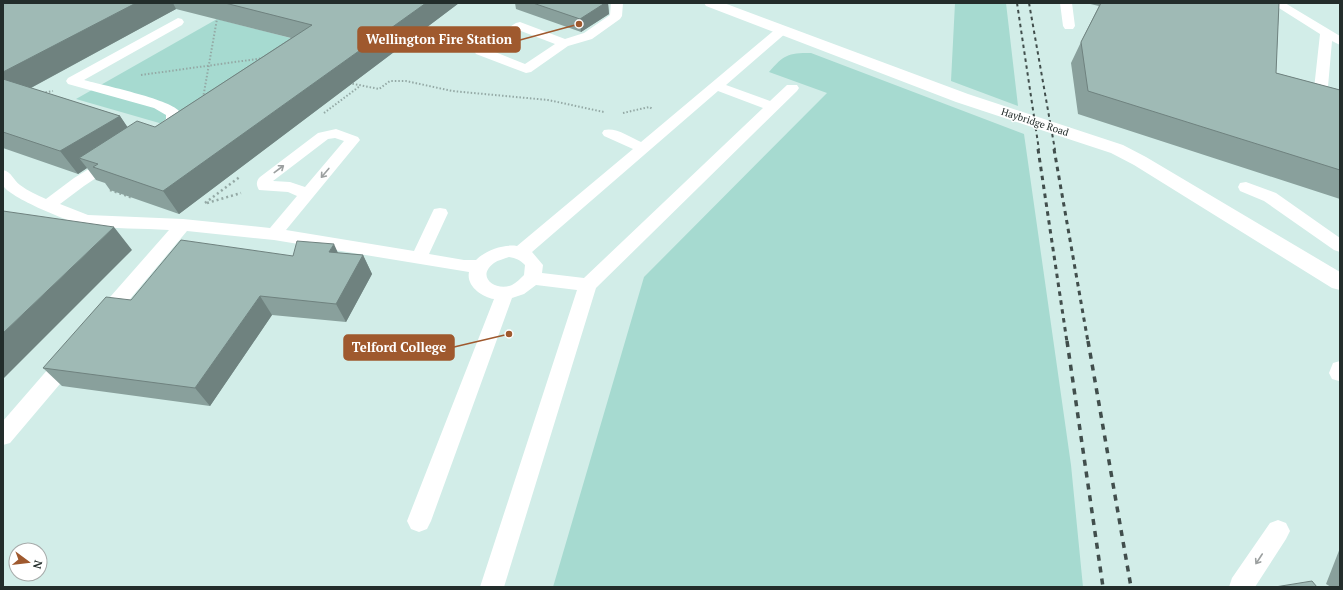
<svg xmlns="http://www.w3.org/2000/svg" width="1343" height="590" viewBox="0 0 1343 590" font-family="'PT Serif',serif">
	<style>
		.green { fill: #a6dad0 }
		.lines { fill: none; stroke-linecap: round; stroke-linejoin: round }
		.path-far1 { stroke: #94a9a5; stroke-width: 2; stroke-dasharray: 1.5 2; stroke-linecap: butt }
		.path { stroke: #94a9a5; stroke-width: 2.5; stroke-dasharray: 2 3; stroke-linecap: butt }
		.lane { fill: #fff; fill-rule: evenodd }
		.street { fill: #fff; fill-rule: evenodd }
		.rail-far2 { stroke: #414e4c; stroke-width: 2; stroke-dasharray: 3.5 3.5; stroke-linecap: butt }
		.rail-far1 { stroke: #414e4c; stroke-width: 3; stroke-dasharray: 4.5 4.5; stroke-linecap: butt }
		.rail { stroke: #414e4c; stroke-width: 3.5; stroke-dasharray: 6 6; stroke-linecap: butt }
		.wall { fill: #89a09c; fill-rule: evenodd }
		.shaded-wall { fill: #6f827f }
		.building { fill: #9fbab5; stroke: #6f827f }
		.oneway { stroke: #9ca0a0 }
		.labels { text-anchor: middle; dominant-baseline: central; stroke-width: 3; stroke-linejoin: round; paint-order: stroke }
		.far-street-label { font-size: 10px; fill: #232d2b; stroke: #fff }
		.leader { fill: none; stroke: #9f592e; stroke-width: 1.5 }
		.callout-dot { fill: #9f592e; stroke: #fff; stroke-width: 1.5 }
		.callout { fill: #9f592e; stroke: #9f592e; stroke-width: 1.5 }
		.callout-label { font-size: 13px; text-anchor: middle; font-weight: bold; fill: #fff }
	</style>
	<rect width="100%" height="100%" fill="#d2ede8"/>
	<path class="green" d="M955,3H1006L1018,106L951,81Z
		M217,19L321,46L194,133L76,99Z
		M811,53L1024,134L1071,465L1083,587H553L644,277L827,93L769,72C784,55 787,53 811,53Z"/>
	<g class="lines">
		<path class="path-far1" d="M141,75L264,58
			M349,83L379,89L390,81H406L452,91L548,100L604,112
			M42,93L53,91
			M203,98L217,19
			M324,113L360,86
			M623,113L649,107L653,109"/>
		<path class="path" d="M110,190L133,198
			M205,203L241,176
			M207,203L241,193"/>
		<path class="lane" d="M611,3H623L622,16L620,19L592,39L568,46L531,72L526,73L476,54L474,51L476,48L516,23L520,22L565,39L584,33L610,15ZM521,31L555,44L525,64L490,50Z
			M1060,3H1072L1075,26L1073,29H1065L1063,26Z
			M1271,3H1285L1340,36V45L1332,41L1327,98L1325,101H1315L1313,98L1320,34Z
			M178,18L182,19L184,22L182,25L84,80C102,85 169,99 179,111C181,114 180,117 180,120C174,128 162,138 152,135L150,132L166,119V115L154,108L68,84L66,81L68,78Z
			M782,26L786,27L788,30L786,33L726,85L770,101L787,85H797L799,88L797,91L596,288L504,587H480L577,290L536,285L524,294L512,298L431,521L427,529L419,532L411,529L407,521L494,299C482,297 466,286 469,272L274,240L187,231L110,323L103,325L96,323L94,318L96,313L169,230C142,228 114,229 87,226C74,224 7,197 3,185C2,181 3,175 3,170C12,172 13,180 20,185C28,191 37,195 46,199L74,178L107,158L112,156L117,158L120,161L117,164L84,186L60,204L88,215L183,219L270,228L297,196L288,192L259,190C256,185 256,181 260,177L318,133L336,129L358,137L360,140L286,230L414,251L432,213L434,209L440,208L446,209L448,213L429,254L464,260H476C486,250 503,244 517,246L633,149L604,136L602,133L604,130C616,127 630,137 641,142L778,27ZM718,91L763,108L584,278L542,273L543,265L532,252ZM335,138L344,141L305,187L290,182L273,181L328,139ZM509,257C516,258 520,260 525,265L524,275C521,278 516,283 512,285C496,292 475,277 494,263C498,260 504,259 509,257Z
			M1246,182L1276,193L1340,238V252L1334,250L1264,201L1240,191L1238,187L1240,183Z
			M69,351L76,353L79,359L76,365L10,443L3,445V421L62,353Z
			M1340,361V381H1339L1332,379L1329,373L1333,363Z
			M1278,520L1286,523L1290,531L1286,539L1255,587H1229L1232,578L1270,523Z"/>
		<path class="street" d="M704,3H724L968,94L1123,145L1146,157L1340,272V290L1332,288L1134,165L1111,153L956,102L706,6Z"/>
		<path class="rail-far2" d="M1017,3L1039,150
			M1029,3L1055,150"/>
		<path class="rail-far1" d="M1038,149L1067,342
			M1054,149L1088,342"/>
		<path class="rail" d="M1067,341L1103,587
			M1088,341L1131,587"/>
	</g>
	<path class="wall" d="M3,3H459L179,214L110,190L105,183L96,180L87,168L78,174L3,148ZM176,9L291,38L155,127H127L120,116L31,88Z
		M515,3H608L609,14L581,32L516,9Z
		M1086,3H1279L1276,73L1340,90V199L1078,114L1071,63L1081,42L1099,6Z
		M338,253L363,255L372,274L346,322L272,315L210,406L62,386L43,368L131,300Z
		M1340,548V587H1331L1326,584Z"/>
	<path class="shaded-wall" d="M136,3H173L176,9L12,98L3,87V72Z
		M426,3H459L179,214L163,191Z
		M605,3H608L609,14L581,32L580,19Z
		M120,116L135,138L79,158L87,168L78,174L60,151Z
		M114,227L132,250L3,379V333Z
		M334,244L343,264L329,252Z
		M363,255L372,274L346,322L336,304Z
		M260,296L272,315L210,406L195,388Z"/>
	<path class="building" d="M3,3H136L3,72Z
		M225,3H426L163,191L93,167L98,164L79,158L137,121L155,127L312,25Z
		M533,3H605L580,19Z
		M1101,3H1279L1276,73L1340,90V170L1088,91L1081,42Z
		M3,79L120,116L60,151L3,132Z
		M3,211L114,227L3,333Z
		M181,240L293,256L297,241L334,244L329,252L363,255L336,304L260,296L195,388L43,368L106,297L131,300Z
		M1312,581L1317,587H1275Z"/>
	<defs><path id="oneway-shaft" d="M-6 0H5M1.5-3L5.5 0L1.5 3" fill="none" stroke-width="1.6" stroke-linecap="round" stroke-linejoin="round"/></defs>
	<g class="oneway">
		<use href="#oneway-shaft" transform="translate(279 169) rotate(-37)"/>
		<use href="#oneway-shaft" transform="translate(325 173) rotate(130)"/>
		<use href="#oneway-shaft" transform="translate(1259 559) rotate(123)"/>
	</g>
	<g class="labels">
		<g class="far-street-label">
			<text transform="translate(1035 122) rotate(18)">Haybridge Road</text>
		</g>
	</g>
	<path class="leader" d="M579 24L520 40M509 334L454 347"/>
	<g class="callout-dot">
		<circle cx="579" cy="24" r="4"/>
		<circle cx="509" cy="334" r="4"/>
	</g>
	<g class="callout">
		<rect x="358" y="27" width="162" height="25" rx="4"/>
		<rect x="344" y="335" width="110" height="25" rx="4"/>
	</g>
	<g class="callout-label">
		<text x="439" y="44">Wellington Fire Station</text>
		<text x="399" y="352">Telford College</text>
	</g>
	<rect width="1343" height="590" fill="none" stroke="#232d2b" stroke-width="8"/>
	<g transform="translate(28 562) rotate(105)"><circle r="19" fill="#ffffff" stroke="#a7abaa"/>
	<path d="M0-3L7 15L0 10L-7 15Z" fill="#9f592e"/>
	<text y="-6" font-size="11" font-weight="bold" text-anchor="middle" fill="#232d2b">N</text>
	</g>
</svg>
